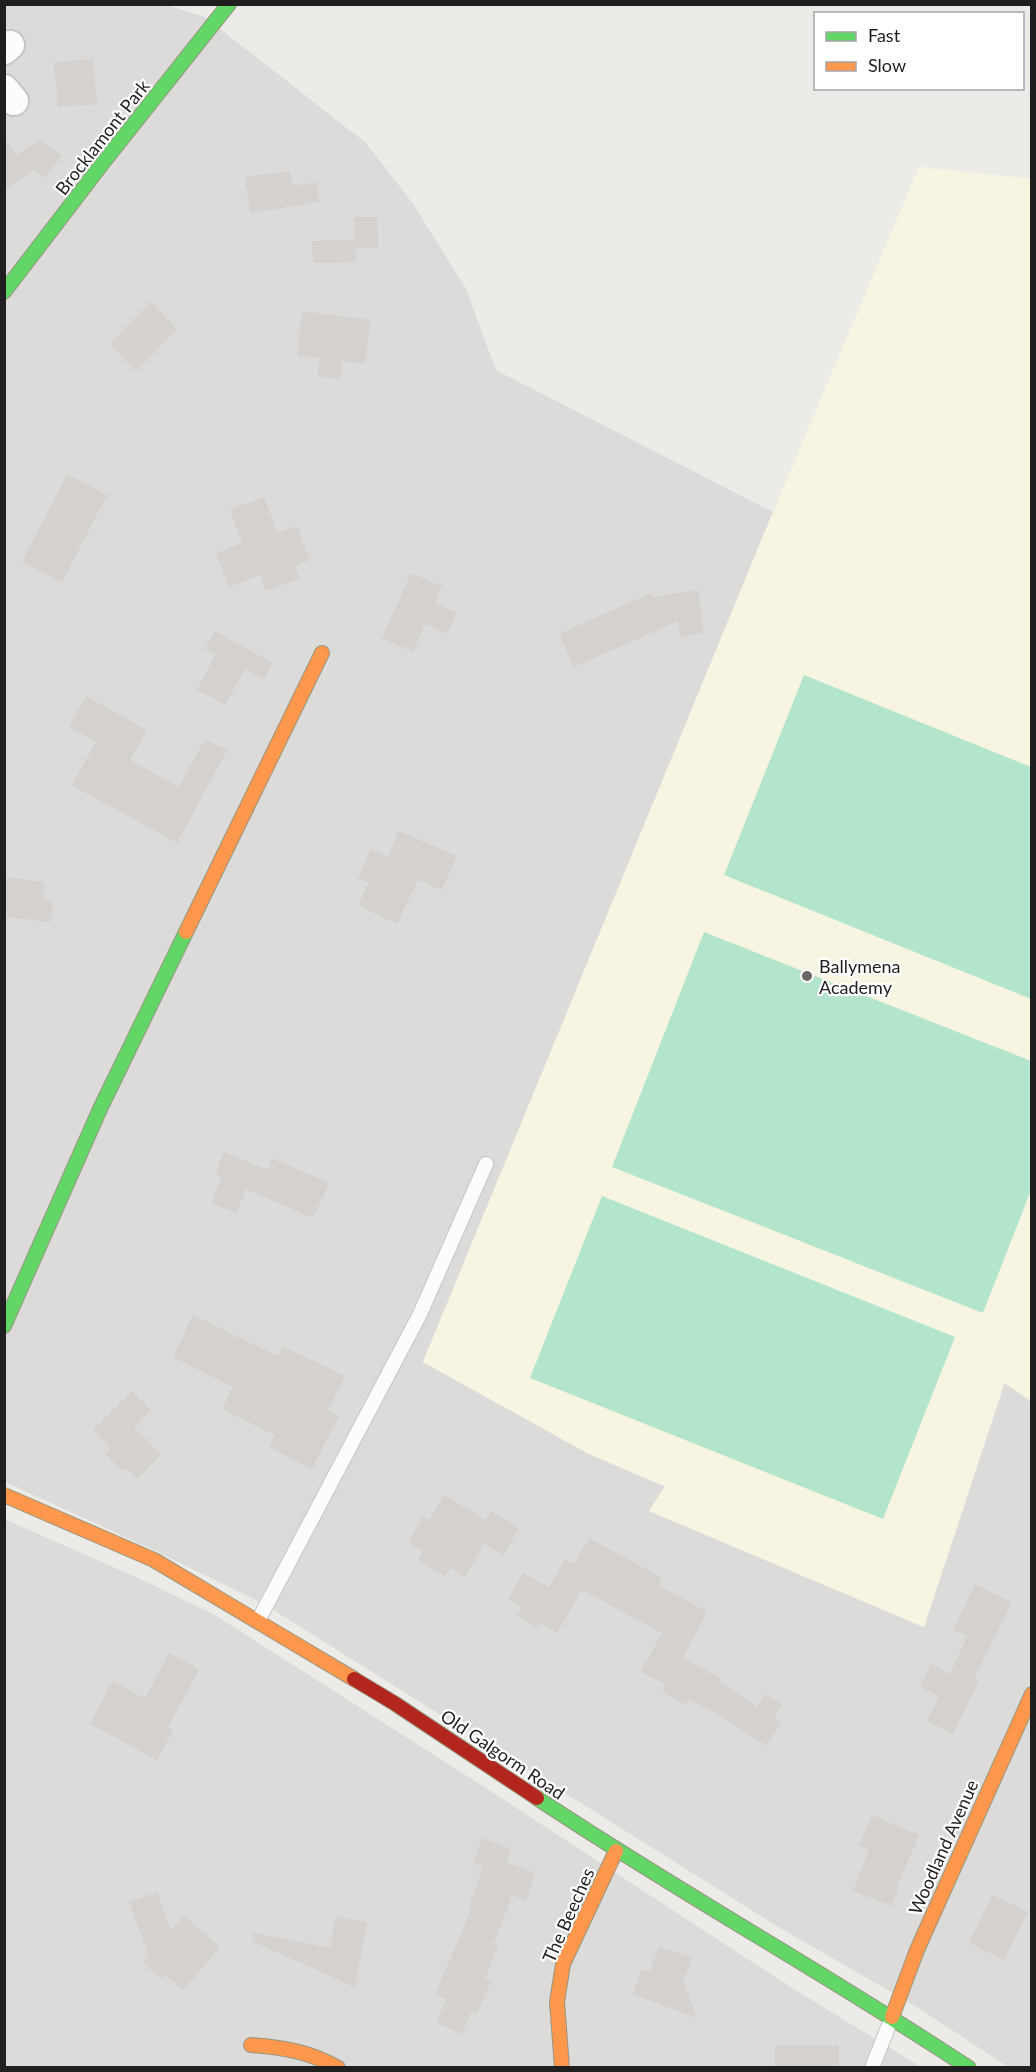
<svg xmlns="http://www.w3.org/2000/svg" width="1036" height="2072" viewBox="0 0 1036 2072" font-family="Lato,sans-serif">
	<style>
		.residential { fill: #dcdbd9 }
		.education { fill: #f7f5e2 }
		.pitch { fill: #b3e4cc }
		.building { fill: #d4d1ce }
		.lines { fill: none; stroke-linecap: round; stroke-linejoin: round }
		.lane-casing { stroke: #c6c5c4; stroke-width: 16 }
		.street-casing { stroke: #c6c5c4; stroke-width: 32 }
		.fast-casing { stroke: #979680; stroke-width: 16 }
		.slow-casing { stroke: #979680; stroke-width: 16 }
		.jam-casing { stroke: #979680; stroke-width: 16 }
		.lane { stroke: #fcfcfc; stroke-width: 14 }
		.street { stroke: #fcfcfc; stroke-width: 28 }
		.fast { stroke: #63d668; stroke-width: 14 }
		.slow { stroke: #ff974d; stroke-width: 14 }
		.jam { stroke: #b3261e; stroke-width: 14 }
		.poi-dot { fill: #676665; stroke: #fff; stroke-width: 2 }
		.labels { text-anchor: middle; dominant-baseline: central; stroke-width: 4.5; stroke-linejoin: round; paint-order: stroke }
		.street-label { font-size: 18px; fill: #1f1f1f; stroke: #fff }
		.poi-label { font-size: 18px; fill: #1f1f1f; stroke: #fff; text-anchor: start }
	</style>
	<rect width="100%" height="100%" fill="#edebe8"/>
	<path class="residential" d="M5,5H167L205,17L366,143L414,205L466,289L496,370L773,512L423,1362L589,1454L665,1487L650,1511L924,1627L1005,1383L1031,1401V2067H1008L917,2007L780,1928L262,1603L147,1547L5,1482Z
		M4,1519L134,1576L215,1615L486,1788L789,1986L921,2067H5Z"/>
	<path class="education" d="M919,167L1031,179V1401L1004,1383L924,1627L649,1511L665,1486L589,1454L423,1362L773,512Z"/>
	<path class="pitch" d="M804,675L1031,767V999L724,875Z
		M704,932L1031,1061V1190L983,1313L612,1167Z
		M602,1196L955,1337L883,1519L530,1378Z"/>
	<path class="building" d="M93,59L97,104L58,107L54,62Z
		M4,137L17,155L40,139L62,156L44,178L34,170L4,191Z
		M290,171L293,186L316,182L319,202L250,213L245,177Z
		M354,217H377L378,248H355Z
		M355,240L356,262L313,263L312,241Z
		M151,302L177,329L136,371L110,344Z
		M302,311L371,320L365,364L342,361L340,379L318,376L320,358L297,355Z
		M67,474L107,495L62,582L22,562Z
		M264,497L278,533L297,526L310,560L295,566L300,578L266,591L260,575L229,587L216,553L242,543L230,510Z
		M411,573L442,586L435,603L457,613L447,634L425,624L413,652L382,638Z
		M698,590L704,633L680,637L678,621L574,667L559,634L651,593L653,597Z
		M215,631L273,663L264,679L245,669L225,705L197,690L216,654L205,649Z
		M86,696L147,730L130,760L179,787L205,739L227,750L177,843L72,785L96,742L69,727Z
		M399,831L457,856L442,890L418,880L397,924L358,905L369,883L358,878L371,849L388,857Z
		M4,877L44,882L43,899L53,900L51,922L4,917Z
		M224,1152L267,1170L272,1158L329,1183L313,1218L246,1189L236,1213L211,1203L222,1177L215,1174Z
		M193,1315L278,1356L283,1346L345,1376L328,1410L339,1416L312,1469L269,1447L275,1435L222,1409L233,1387L173,1357Z
		M132,1391L151,1410L134,1427L161,1455L137,1479L126,1468L123,1471L105,1454L111,1448L93,1430Z
		M444,1495L486,1520L491,1511L519,1528L504,1555L484,1544L465,1577L450,1568L445,1576L418,1560L423,1551L408,1542L423,1517L429,1520Z
		M589,1538L662,1578L658,1585L707,1612L683,1658L722,1679L720,1682L757,1707L765,1694L782,1705L774,1718L781,1723L766,1746L720,1715L689,1699L686,1705L662,1692L666,1685L641,1672L662,1633L582,1590L557,1633L541,1624L538,1628L517,1616L522,1608L508,1599L523,1573L549,1587L565,1559L574,1564Z
		M975,1584L1012,1602L974,1678L979,1680L953,1734L927,1721L939,1696L920,1687L931,1664L950,1674L967,1636L953,1630Z
		M169,1653L199,1669L168,1728L173,1730L157,1760L90,1724L113,1681L145,1699Z
		M872,1815L919,1835L897,1886L899,1887L892,1906L853,1891L869,1850L859,1845Z
		M482,1838L511,1849L506,1862L535,1873L526,1901L512,1895L494,1944L498,1946L485,1979L491,1981L477,2014L471,2012L462,2034L436,2023L446,1999L435,1994L471,1910L468,1909L483,1867L473,1863Z
		M157,1892L171,1931L184,1916L220,1947L183,1990L164,1974L161,1978L143,1963L149,1955L129,1902Z
		M992,1895L1028,1912L1004,1960L969,1943Z
		M336,1916L367,1922L355,1987L252,1941L254,1933L330,1948Z
		M659,1947L692,1958L683,1981L697,2018L633,1994L641,1970L650,1971Z
		M775,2045H839V2067H775Z"/>
	<g class="lines">
		<defs>
			<path id="lane" d="M258,1621L420,1314L486,1164
				M872,2068L892,2017"/>
			<path id="street" d="M4,50L10,45
				M4,89L14,101"/>
			<path id="fast" d="M4,292L102,164L229,4
				M4,1326L100,1109L186,932
				M537,1798C678,1892 827,1974 969,2068"/>
			<path id="slow" d="M186,932L322,653
				M4,1495L154,1560L354,1679
				M892,2017L917,1950L1032,1694
				M251,2045C282,2047 311,2052 338,2068
				M562,2068L557,2002L563,1964L616,1851"/>
			<path id="jam" d="M354,1679L394,1703L537,1798"/>
		</defs>
		<use href="#lane" class="lane-casing"/>
		<use href="#street" class="street-casing"/>
		<use href="#fast" class="fast-casing"/>
		<use href="#slow" class="slow-casing"/>
		<use href="#jam" class="jam-casing"/>
		<use href="#lane" class="lane"/>
		<use href="#street" class="street"/>
		<use href="#fast" class="fast"/>
		<use href="#slow" class="slow"/>
		<use href="#jam" class="jam"/>
	</g>
	<circle class="poi-dot" cx="807" cy="976" r="6"/>
	<g class="labels">
		<g class="street-label">
			<text transform="translate(102 137) rotate(-52)">Brocklamont Park</text>
			<text transform="translate(503 1754) rotate(34)">Old Galgorm Road</text>
			<text transform="translate(943 1847) rotate(-66)">Woodland Avenue</text>
			<text transform="translate(568 1915) rotate(-66)">The Beeches</text>
		</g>
		<g class="poi-label">
			<text x="819" y="966">Ballymena<tspan x="819" dy="21">Academy</tspan></text>
		</g>
	</g>
	<rect width="1036" height="2072" fill="none" stroke="#1f1f1f" stroke-width="12"/>
	<rect x="814" y="12" width="210" height="78" fill="#ffffff" stroke="#a5a5a5" stroke-width="1.5"/>
	<rect x="826" y="32" width="30" height="9" fill="#63d668" stroke="#a5a5a5" stroke-width="1.5"/>
	<text x="868" y="42" font-size="18" fill="#1f1f1f">Fast</text>
	<rect x="826" y="62" width="30" height="9" fill="#ff974d" stroke="#a5a5a5" stroke-width="1.5"/>
	<text x="868" y="72" font-size="18" fill="#1f1f1f">Slow</text>
</svg>
